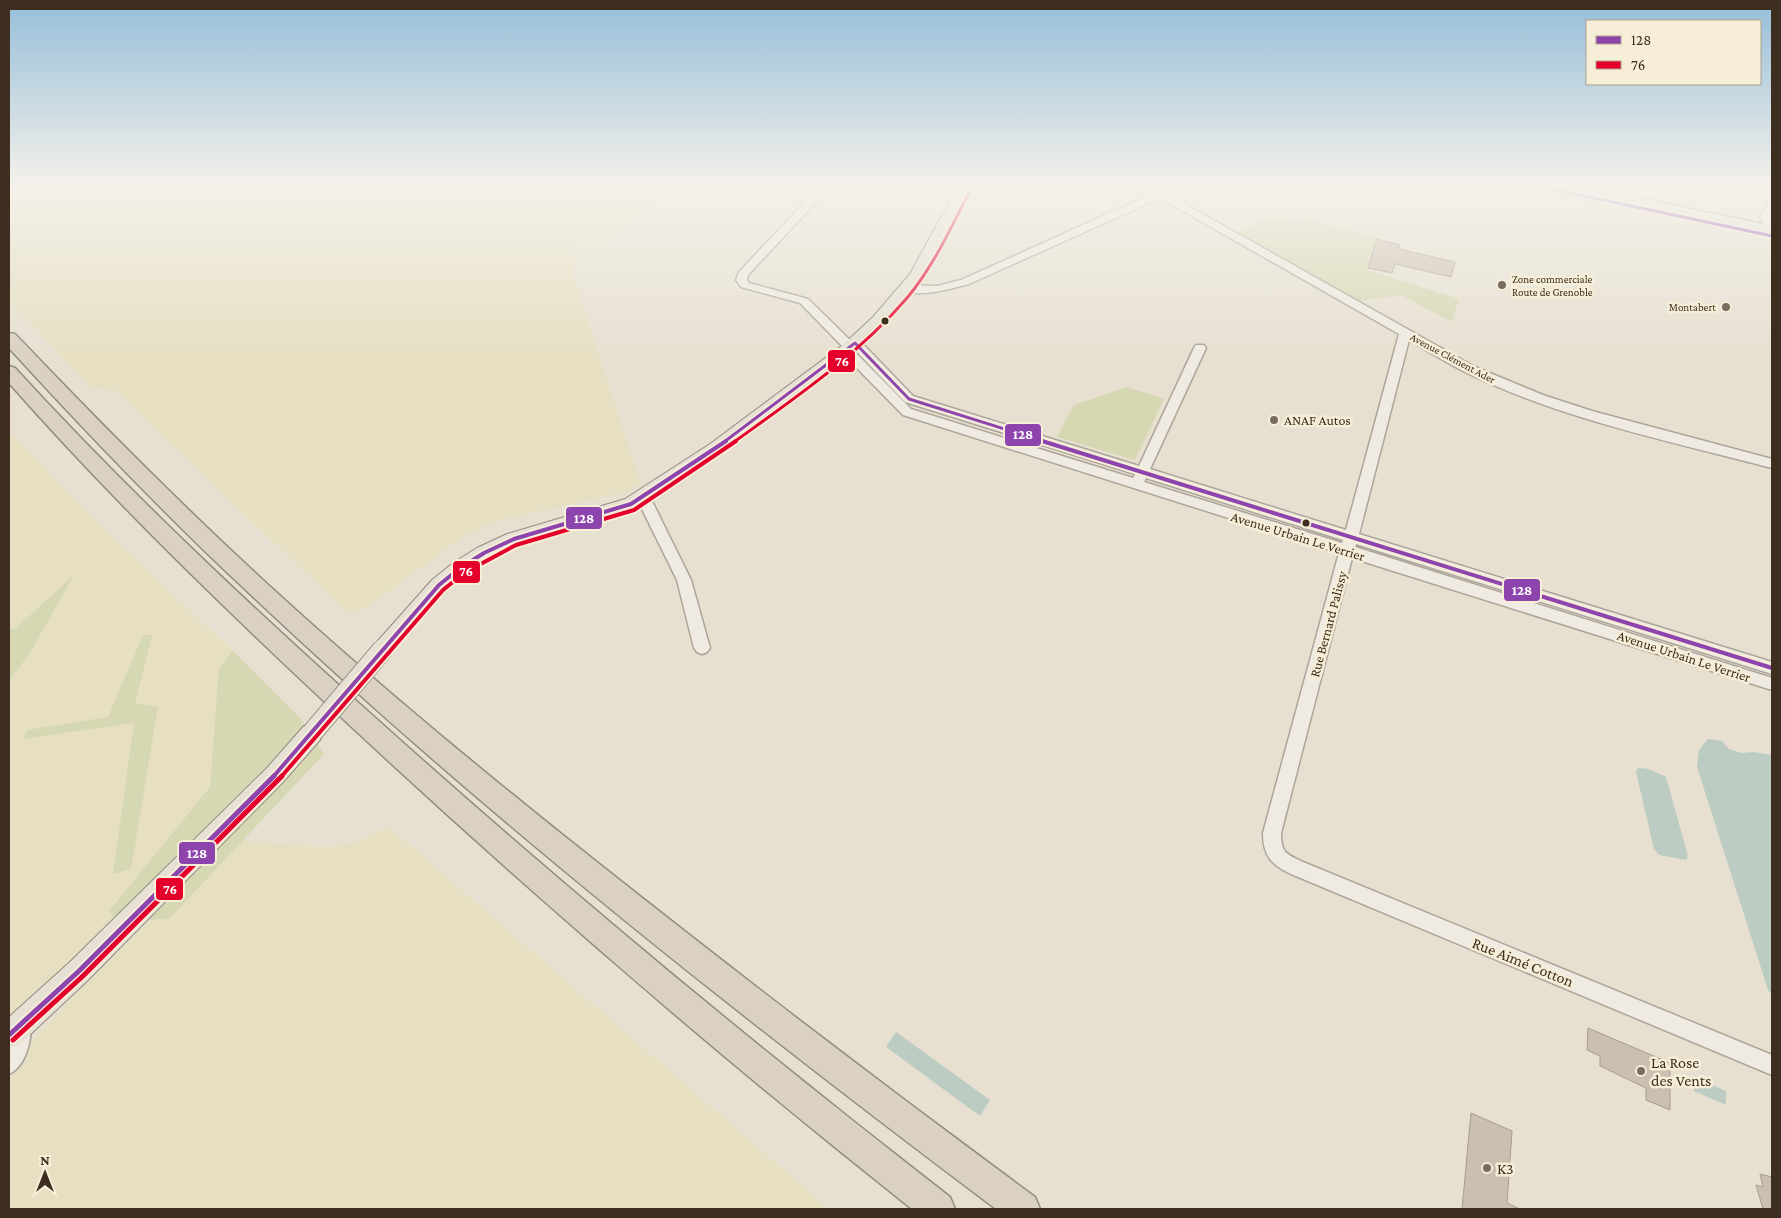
<svg xmlns="http://www.w3.org/2000/svg" width="1781" height="1218" viewBox="0 0 1781 1218" font-family="'Crimson Pro',serif">
	<style>
		.farmland { fill: #e6dfc2; fill-rule: evenodd }
		.green { fill: #d6d7b3 }
		.water { fill: #bcccc2 }
		.building { fill: #cbbfb2; stroke: #a89c90 }
		.lines { fill: none; stroke-linecap: round; stroke-linejoin: round }
		.minor-casing { stroke: #ada599; stroke-width: 3 }
		.major-casing { stroke: #928b80; stroke-width: 2 }
		.highway-casing { stroke: #928b80; stroke-width: 3 }
		.minor { fill: #efebe3; fill-rule: evenodd }
		.major { fill: #e6e1d4; fill-rule: evenodd }
		.highway { fill: #dad1c2; fill-rule: evenodd }
		.major-bridge-casing { stroke: #928b80; stroke-width: 22; stroke-linecap: butt }
		.major-bridge { stroke: #e6e1d4; stroke-width: 20 }
		.bus-1-far2-casing { stroke: #f7eed8; stroke-width: 6 }
		.bus-1-far1-casing { stroke: #f7eed8; stroke-width: 8 }
		.bus-1-casing { stroke: #f7eed8; stroke-width: 9 }
		.bus-2-far2-casing { stroke: #f7eed8; stroke-width: 6 }
		.bus-2-far1-casing { stroke: #f7eed8; stroke-width: 8 }
		.bus-2-casing { stroke: #f7eed8; stroke-width: 9 }
		.bus-1-far2 { stroke: #8e44ad; stroke-width: 3 }
		.bus-1-far1 { stroke: #8e44ad; stroke-width: 4 }
		.bus-1 { stroke: #8e44ad; stroke-width: 5 }
		.bus-2-far2 { stroke: #e4002b; stroke-width: 3 }
		.bus-2-far1 { stroke: #e4002b; stroke-width: 4 }
		.bus-2 { stroke: #e4002b; stroke-width: 5 }
		.poi-dot { fill: #786c5e; stroke: #f7eed8; stroke-width: 2 }
		.bus-dot { fill: #3d2e20; stroke: #f7eed8; stroke-width: 2 }
		.labels { text-anchor: middle; dominant-baseline: central; stroke-width: 5; stroke-linejoin: round; paint-order: stroke }
		.far-poi-label { font-size: 11px; fill: #3d2e20; stroke: #f7eed8; text-anchor: start }
		.far-street-label { font-size: 11px; fill: #3d2e20; stroke: #f7eed8 }
		.poi-label { font-size: 14px; fill: #3d2e20; stroke: #f7eed8; text-anchor: start }
		.street-label { font-size: 14px; fill: #3d2e20; stroke: #f7eed8 }
		.near-street-label { font-size: 16px; fill: #3d2e20; stroke: #f7eed8 }
		.near-poi-label { font-size: 16px; fill: #3d2e20; stroke: #f7eed8; text-anchor: start }
		.line-badge { stroke: #f7eed8; stroke-width: 2 }
		.badge-label { font-size: 14px; text-anchor: middle; font-weight: bold; fill: #fff }
	</style>
	<rect width="100%" height="100%" fill="#e7e0d1"/>
	<path class="farmland" d="M9,186H683L594,247L576,242L573,275L641,484L625,492L501,520L482,527L460,539L368,607L354,611L344,610L115,390L91,387L9,300Z
		M9,431L95,520L233,651L219,668L210,787L110,910L113,917L83,951L9,1018V681L30,653L73,577L15,629H9ZM143,635H151L135,703L158,707L114,873L135,723L24,738L27,730L108,717Z
		M388,826L829,1209H9V1084L35,1039L142,920L169,919L243,840L278,844L328,847L353,844Z"/>
	<path class="green" d="M1270,218L1295,222L1304,219L1368,234L1380,231L1367,270L1459,299L1452,322L1401,295L1358,301L1236,232Z
		M1127,387L1164,399L1135,460L1057,437L1074,405Z
		M74,575L30,653L9,681V629H15Z
		M143,635H152L135,703L158,707L131,869L113,874L134,723L23,739L27,730L108,717Z
		M233,651L301,719L324,754L169,919L142,920L113,917L110,910L210,787L219,668Z"/>
	<path class="water" d="M1708,739L1722,741L1729,749L1742,753L1754,752L1772,755V995L1768,990L1697,767L1699,750Z
		M1638,768L1649,769L1666,777L1688,856L1686,860L1659,855L1654,849L1636,772Z
		M896,1032L990,1100L980,1116L886,1047Z
		M1694,1077L1726,1091V1105L1694,1091Z"/>
	<path class="building" d="M1377,239L1400,245L1399,249L1455,262L1451,277L1395,264L1392,273L1368,268Z
		M1588,1028L1670,1063V1110L1646,1100V1088L1600,1066V1056L1587,1050Z
		M1471,1113L1512,1131L1507,1203L1520,1209H1462Z
		M1760,1174L1772,1177V1209H1763L1756,1185L1763,1187Z"/>
	<g class="lines">
		<defs>
			<path id="minor" d="M820,186H831L748,275L747,280L749,283L808,299L851,341L859,340L913,396L1139,466L1194,348L1196,345H1204L1206,348L1150,469L1346,530L1399,334L1160,198L969,284C954,288 914,300 901,288L907,285L937,286L961,280L1149,195L1117,186H1136L1157,192L1169,186H1183L1167,194L1473,366L1543,395L1592,411L1772,459V468C1669,441 1561,419 1465,372C1446,362 1428,351 1409,340L1359,534L1772,662V674L1356,544L1355,547L1772,678V690L1352,558L1281,833C1281,853 1286,854 1303,862L1772,1055V1075L1291,874C1271,865 1263,855 1263,833L1339,553L903,415L842,353L840,350L843,347L800,303L741,287L736,280L739,272ZM854,349L905,402L1135,474L1133,478L911,409L853,350ZM1146,478L1343,540L1342,543L1144,482Z
				M1531,186H1550L1565,190L1566,192L1561,195Z
				M1589,186H1606L1590,192H1584V188Z
				M1615,193L1763,224L1760,217L1768,203L1772,202C1773,212 1772,221 1772,232L1611,198V194Z
				M643,492L648,494L650,497L691,580L710,648L707,652L702,654L697,652L694,648L677,580L636,497L638,494Z
				M21,1015L28,1018C35,1034 26,1067 9,1074C8,1056 7,1035 14,1018Z"/>
			<path id="major" d="M958,186H971L921,279L883,323L856,350L722,452L637,509L521,544L491,558L467,573L446,590L390,655L383,657L376,655L373,649L376,643L432,580L453,563L477,548L507,534L625,499L710,444L844,344L873,317L910,274Z
				M1540,186H1567L1772,229V237L1546,190Z
				M312,724L320,726L323,733L320,740L283,782L88,980L19,1045L9,1048V1017L70,962L267,768L304,726Z"/>
			<path id="highway" d="M9,333L15,334C96,419 177,501 263,580C399,705 542,820 687,933C802,1023 918,1111 1035,1197L1040,1209H996C738,1015 483,814 249,593C165,515 86,432 9,348Z
				M9,366L15,368C133,497 260,615 390,731C571,893 758,1048 950,1197L955,1209H912C725,1061 545,906 370,744C245,628 122,511 9,383Z"/>
		</defs>
		<use href="#minor" class="minor-casing"/>
		<use href="#major" class="major-casing"/>
		<use href="#highway" class="highway-casing"/>
		<use href="#minor" class="minor"/>
		<use href="#major" class="major"/>
		<use href="#highway" class="highway"/>
		<defs>
			<path id="major-bridge" d="M312,733L383,649"/>
		</defs>
		<use href="#major-bridge" class="major-bridge-casing"/>
		<use href="#major-bridge" class="major-bridge"/>
		<defs>
			<path id="bus-1-far2" d="M1538,186L1772,236
				M724,442L855,343L909,399L1046,442"/>
			<path id="bus-1-far1" d="M1042,441L1772,668
				M273,777L439,585L460,568L484,553L514,539L631,504L726,441"/>
			<path id="bus-1" d="M9,1035L79,971L274,776"/>
			<path id="bus-2-far2" d="M734,442C795,398 858,355 907,298C934,266 952,225 971,189"/>
			<path id="bus-2-far1" d="M281,777L443,590L464,573L516,545L634,510L736,441"/>
			<path id="bus-2" d="M13,1040L84,975L282,776"/>
		</defs>
		<use href="#bus-1-far2" class="bus-1-far2-casing"/>
		<use href="#bus-1-far1" class="bus-1-far1-casing"/>
		<use href="#bus-1" class="bus-1-casing"/>
		<use href="#bus-2-far2" class="bus-2-far2-casing"/>
		<use href="#bus-2-far1" class="bus-2-far1-casing"/>
		<use href="#bus-2" class="bus-2-casing"/>
		<use href="#bus-1-far2" class="bus-1-far2"/>
		<use href="#bus-1-far1" class="bus-1-far1"/>
		<use href="#bus-1" class="bus-1"/>
		<use href="#bus-2-far2" class="bus-2-far2"/>
		<use href="#bus-2-far1" class="bus-2-far1"/>
		<use href="#bus-2" class="bus-2"/>
	</g>
	<linearGradient id="sky" x2="0" y2="1"><stop stop-color="#96bed9"/><stop offset="0.52" stop-color="#f4f1ea"/><stop offset="1" stop-color="#f4f1ea" stop-opacity="0"/></linearGradient>
	<rect width="1781" height="357" fill="url(#sky)"/>
	<g class="poi-dot">
		<circle cx="1502" cy="285" r="5"/>
		<circle cx="1726" cy="307" r="5"/>
		<circle cx="1274" cy="420" r="5"/>
		<circle cx="1641" cy="1071" r="5"/>
		<circle cx="1487" cy="1168" r="5"/>
	</g>
	<g class="bus-dot">
		<circle cx="885" cy="321" r="4.5"/>
		<circle cx="1306" cy="523" r="4.5"/>
	</g>
	<g class="labels">
		<g class="far-poi-label">
			<text x="1512" y="279">Zone commerciale<tspan x="1512" dy="13">Route de Grenoble</tspan></text>
			<text x="1716" y="307" text-anchor="end">Montabert</text>
		</g>
		<g class="far-street-label">
			<text transform="translate(1453 358) rotate(28)">Avenue Clément Ader</text>
		</g>
		<g class="poi-label">
			<text x="1284" y="420">ANAF Autos</text>
		</g>
		<g class="street-label">
			<text transform="translate(1298 536) rotate(17)">Avenue Urbain Le Verrier</text>
			<text transform="translate(1328 624) rotate(-75)">Rue Bernard Palissy</text>
			<text transform="translate(1684 656) rotate(18)">Avenue Urbain Le Verrier</text>
		</g>
		<g class="near-street-label">
			<text transform="translate(1523 962) rotate(22)">Rue Aimé Cotton</text>
		</g>
		<g class="near-poi-label">
			<text x="1651" y="1062">La Rose<tspan x="1651" dy="18">des Vents</tspan></text>
			<text x="1497" y="1168">K3</text>
		</g>
	</g>
	<g class="line-badge">
		<rect x="827" y="349" width="29" height="24" rx="5" fill="#e4002b"/>
		<rect x="1004" y="423" width="38" height="24" rx="5" fill="#8e44ad"/>
		<rect x="565" y="506" width="38" height="24" rx="5" fill="#8e44ad"/>
		<rect x="452" y="560" width="29" height="24" rx="5" fill="#e4002b"/>
		<rect x="1503" y="578" width="38" height="24" rx="5" fill="#8e44ad"/>
		<rect x="178" y="841" width="38" height="24" rx="5" fill="#8e44ad"/>
		<rect x="155" y="877" width="29" height="24" rx="5" fill="#e4002b"/>
	</g>
	<g class="badge-label">
		<text x="842" y="366">76</text>
		<text x="1023" y="439">128</text>
		<text x="584" y="523">128</text>
		<text x="466" y="576">76</text>
		<text x="1522" y="595">128</text>
		<text x="197" y="858">128</text>
		<text x="170" y="894">76</text>
	</g>
	<rect width="1781" height="1218" fill="none" stroke="#3d2e20" stroke-width="20"/>
	<rect x="1586" y="20" width="175" height="65" fill="#f7eed8" stroke="#ada18e"/>
	<rect x="1596" y="36" width="25" height="8" fill="#8e44ad" stroke="#ada18e"/>
	<text x="1631" y="45" font-size="15" fill="#3d2e20">128</text>
	<rect x="1596" y="61" width="25" height="8" fill="#e4002b" stroke="#ada18e"/>
	<text x="1631" y="70" font-size="15" fill="#3d2e20">76</text>
	<g transform="translate(45 1173)" stroke="#f7eed8" stroke-width="4" paint-order="stroke">
	<path d="M0-4L9 19L0 12L-9 19Z" fill="#3d2e20"/>
	<text y="-8" font-size="14" font-weight="bold" text-anchor="middle" fill="#3d2e20">N</text>
	</g>
</svg>
